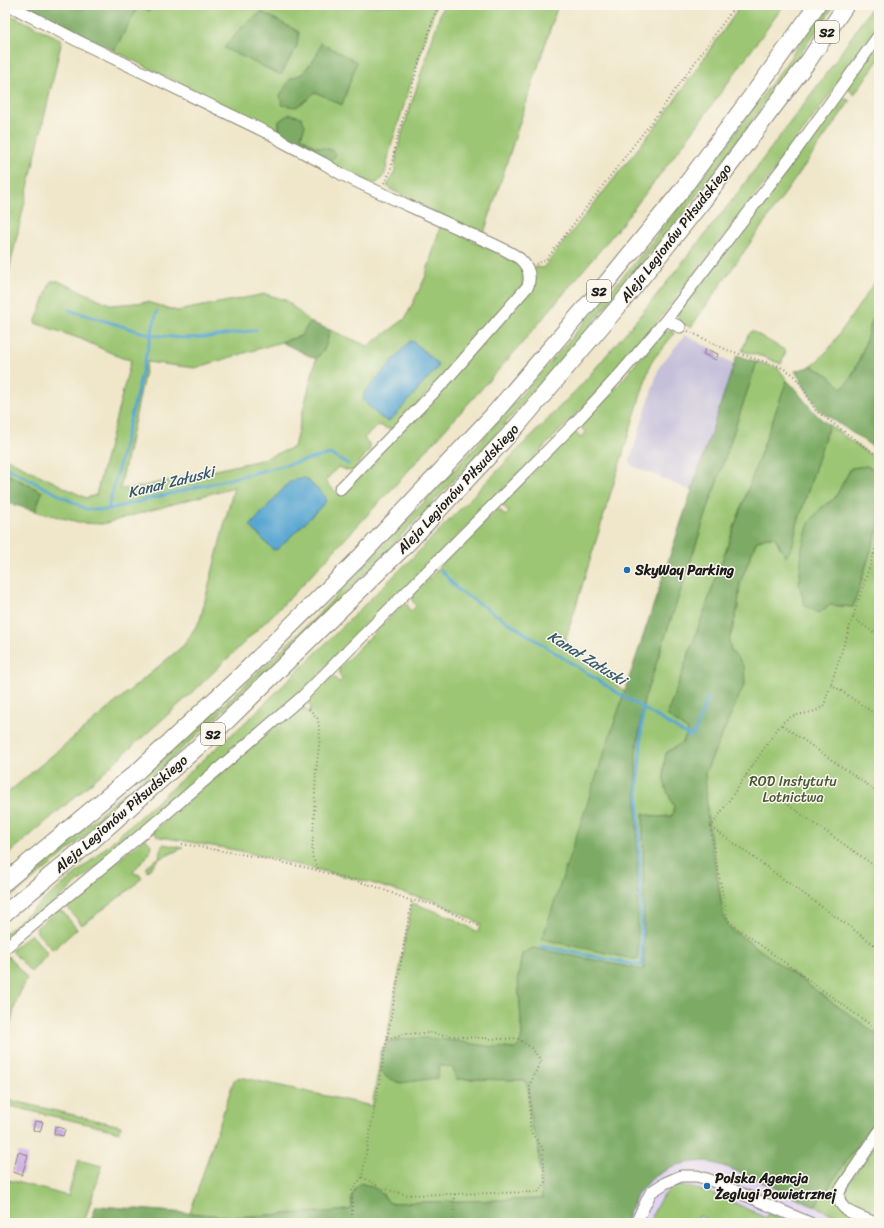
<svg xmlns="http://www.w3.org/2000/svg" width="884" height="1228" viewBox="0 0 884 1228" font-family="Sriracha,sans-serif">
	<style>
		.built { fill: #e1d4f3 }
		.industrial { fill: #c5c0da }
		.green { fill: #9cc673; stroke: #5c7148; fill-rule: evenodd }
		.forest { fill: #7dab65; stroke: #4c6440 }
		.water { fill: #56a6d1; stroke: #396176 }
		.lines { fill: none; stroke-linecap: round; stroke-linejoin: round }
		.stream { stroke: #56a6d1; stroke-width: 3 }
		.building { fill: #c5a3e5 }
		.minor-casing { stroke: #868274; stroke-width: 13 }
		.highway-casing { stroke: #868274; stroke-width: 18 }
		.path { stroke: #868274; stroke-width: 2; stroke-dasharray: 1 3; stroke-linecap: butt }
		.minor { stroke: #fff; stroke-width: 11 }
		.highway { stroke: #fff; stroke-width: 16 }
		.poi-dot { fill: #1f6fb2; stroke: #fbf7ec; stroke-width: 1.5 }
		.labels { text-anchor: middle; dominant-baseline: central; stroke-width: 3; stroke-linejoin: round; paint-order: stroke }
		.shield { fill: #fbf7ec; stroke: #5f5e5a; stroke-width: 1 }
		.shield-label { font-size: 13px; font-weight: bold; fill: #1c1c1c }
		.street-label { font-size: 14px; fill: #1c1c1c; stroke: #fbf7ec }
		.poi-label { font-size: 14px; font-weight: bold; fill: #1c1c1c; stroke: #fbf7ec; text-anchor: start }
		.park-label { font-size: 14px; fill: #49583a; stroke: #fbf7ec }
		.water-label { font-size: 15px; font-style: italic; fill: #365a6d; stroke: #fbf7ec }
	</style>
	<rect width="100%" height="100%" fill="#fbf7ec"/>
	<filter id="ink" filterUnits="userSpaceOnUse"><feTurbulence type="fractalNoise" baseFrequency=".025" numOctaves="2"/><feDisplacementMap in="SourceGraphic" scale="8" xChannelSelector="R" yChannelSelector="G"/><feConvolveMatrix kernelMatrix="1 2 1 2 8 2 1 2 1" color-interpolation-filters="sRGB"/></filter>
	<filter id="wash" filterUnits="userSpaceOnUse"><feTurbulence type="fractalNoise" baseFrequency=".012" numOctaves="4" result="noise"/><feDisplacementMap in="SourceGraphic" scale="16" xChannelSelector="R" yChannelSelector="G"/><feGaussianBlur stdDeviation="0.9" result="paint"/><feColorMatrix in="noise" values="0 0 0 0 0 0 0 0 0 0 0 0 0 0 0 0 0 1.4 0 .05"/><feComposite in="paint" operator="in"/></filter>
	<g filter="url(#wash)">
		<rect width="100%" height="100%" fill="#f0e7cb"/>
		<path class="built" d="M707,1161L729,1168L851,1223H625L638,1193L653,1178L671,1167L686,1163Z"/>
		<path class="industrial" d="M685,335L719,353L718,356L735,364L692,491L631,465L630,461L659,367Z"/>
		<path class="green" d="M139,5L149,11L152,5H249L252,6L253,5H372L377,7L378,5H436L390,149L385,174L379,181L375,184L358,178L329,163L332,150L314,146L301,137L305,125L279,121V132L114,51ZM316,57L315,92L307,100L290,79L302,74Z
			M443,5H558L484,233L482,236L390,189L387,186L395,171L396,157L402,133Z
			M733,5H784L688,138L621,225L518,348L400,480L291,597L193,692L98,777L5,857V795L184,645L200,620L234,487L102,524L82,523L35,511L42,492L5,473V458L86,498L96,495L131,360L122,358L81,339L35,323L51,281H58L112,305L147,302L177,311L265,294L286,300L310,322L301,336L195,368L147,362L120,489L135,488L261,460L294,447L316,359L325,348L330,330L368,346L405,319L425,278L441,224L521,266L523,273V285L468,349L395,428L388,429L379,425L364,438L369,444L370,450L352,471H349L338,467L325,481L339,495L391,441L531,288V269L535,267L543,268L663,117L737,11Z
			M827,5H835C787,72 740,139 690,204C657,246 622,287 588,328C470,468 344,600 209,724C143,785 76,846 5,902V896L52,857L233,696L317,616L471,452L560,351L637,260L707,172L785,65Z
			M873,5H879V27L871,39L758,192L622,367L432,562L302,692L5,944V933L86,865L251,717L419,551L583,383L643,312L730,203L832,66Z
			M5,12L62,40L5,288Z
			M879,39V59L854,95L847,88Z
			M841,97H843L850,101L691,327L683,324L678,319V310Z
			M879,276V305L861,355L849,382L842,388L830,376L812,366L829,349Z
			M666,330H672L674,334L651,362L563,648L626,692L623,699L636,752L644,700L757,362L778,368L787,380L667,715L688,731L683,742L666,753C662,776 663,785 674,806L672,816L656,817L643,813L644,971L533,948L522,954L518,978L522,1035L520,1044L515,1049L398,1039L386,1043L412,903L449,916L478,932L481,924L433,900L413,896L368,882L241,851L167,838C162,838 156,837 153,831L298,706L304,707L308,712L311,709L308,701L309,697L328,678L332,677L335,678L339,682L343,679L339,674V668L402,605L407,604L410,612L416,606L412,600L414,593L438,569L440,565L497,509L500,510L505,516L509,512L503,506V503L573,432H575L581,438L586,432L581,428L580,424L582,422L621,382L661,332Z
			M752,331L786,351L781,364L764,357L742,351L748,335Z
			M829,425L879,461V473L867,466L851,468L835,498L821,508L830,605L853,607L879,525V1036L731,929L724,918L708,823L705,773L745,683L739,659L731,651L729,641L738,607L740,583L756,542L766,537H775L780,548H792L797,525Z
			M145,838L151,845C150,856 141,863 133,871L135,874H138L142,877L134,886L82,925L67,907V903Z
			M164,844L183,848L159,859L147,872L146,867L156,859H159C160,854 159,847 164,844Z
			M58,910L63,912L77,929L53,950L37,933L36,928Z
			M30,935H32L48,954L31,972L13,952V948Z
			M5,956L9,957L27,978C12,1004 10,1029 5,1058Z
			M440,1065L453,1068L456,1079L524,1080L528,1086L531,1126L538,1140L542,1199L389,1203L383,1194L351,1197L352,1209L339,1211L236,1217L190,1213L234,1080L240,1077L372,1106L379,1067L386,1077Z
			M5,1099L121,1126L119,1132L87,1124L5,1105Z
			M879,1115V1127L835,1197L871,1223H851L815,1206Z
			M879,1139V1221C864,1214 843,1209 843,1191Z
			M78,1160L102,1166L84,1223H5V1179L68,1196Z
			M676,1186C708,1187 738,1205 766,1218L769,1213L787,1221L788,1223H714L699,1216L696,1223H691L680,1218L678,1223H649C657,1206 659,1195 676,1186Z"/>
		<path class="forest" d="M27,5H152L149,11L139,5L114,51Z
			M262,12L299,32L297,46L281,75L224,48L243,26Z
			M321,43L357,62L342,105L315,92L307,100L296,107L282,105L280,96L290,79L302,74L316,57Z
			M290,114L301,117L305,125L301,137L314,146L332,150L336,155L329,163L279,132V121Z
			M879,305V451L819,410L795,371L812,366L830,376L842,388C864,370 865,328 879,305Z
			M310,322L330,330L325,348L316,359L281,342L301,336Z
			M737,355L757,362L644,700L636,752L638,960L542,939Z
			M787,380C802,395 811,413 829,425L797,525L792,548L786,557L775,537H766L756,542L740,583L738,607L729,641L731,651L739,659L744,667L745,683L705,773L708,823L724,918L731,929L879,1036V1115L815,1206L729,1168L706,1161L686,1163L671,1167L653,1178L638,1193L625,1223H90L96,1206H100L236,1217L339,1211L352,1209C352,1197 351,1192 360,1183C375,1187 380,1190 389,1203L542,1199L538,1140L531,1126L528,1086L524,1080L456,1079L453,1068L440,1065L437,1078L400,1083L386,1077L379,1067L380,1052L386,1043C429,1030 472,1047 515,1049L520,1044L522,1035L518,978L522,954L533,948L644,970L643,813L656,817L672,816L674,806C663,785 662,776 666,753L683,742L688,731L667,715Z
			M867,466L879,473V525L853,607L830,605L819,613L805,606L799,584L802,547L809,523L821,508L835,498L851,468Z
			M5,473L42,492L35,511L5,502Z"/>
		<path class="water" d="M410,341L414,342L437,363L438,367L393,418L388,421C378,418 370,407 363,400L364,393Z
			M305,478L326,497L325,503L278,549L273,550L250,526L290,481Z"/>
		<g class="lines">
			<path class="stream" d="M69,310L151,335L184,338L211,337L256,330
				M5,467L86,509L105,510L330,454L348,464
				M108,510L157,311
				M441,570L458,590L621,695L689,736L694,734L708,697
				M540,946L642,966L638,784L643,707"/>
		</g>
		<g id="blocks">
			<path class="building" d="M706,349L718,354L716,360L703,354Z
				M35,1121L43,1122L40,1132L33,1130Z
				M55,1126L65,1129L63,1136L54,1134Z
				M18,1152L28,1155L22,1175L13,1172Z"/>
		</g>
	</g>
	<g filter="url(#ink)">
		<use href="#blocks" fill-opacity="0" stroke="#868274" stroke-width="1"/>
		<g class="lines">
			<defs>
				<path id="minor" d="M9,5L78,41L276,137L283,142L323,163L341,174C383,195 426,213 468,233C484,240 507,249 520,259C529,267 531,276 528,286L446,380L340,489
					M666,320L680,327
					M5,948L147,830L302,697L574,424L621,373L666,320L794,153L879,35
					M636,1223L651,1192L665,1183L681,1176H697L710,1180L810,1223
					M876,1223C860,1216 833,1211 840,1190L879,1132"/>
				<path id="highway" d="M5,882L139,770L242,674L359,558L492,416L607,282L681,191L770,71L817,5
					M5,913L92,841L227,721L409,542L518,425L623,301L703,201L809,60L846,5"/>
			</defs>
			<use href="#minor" class="minor-casing"/>
			<use href="#highway" class="highway-casing"/>
			<path class="path" d="M384,183L390,172L397,139L417,69L426,43L434,16L439,5
				M536,264L546,260L663,107L736,5
				M688,331L727,350L779,366L793,374L803,388L816,411L872,452L879,455
				M879,538L824,705C815,715 799,712 787,719C784,721 781,725 778,728L711,827L713,846L728,920L737,928L879,1031
				M873,554L879,558
				M853,618L879,636
				M831,684L879,717
				M309,709L318,719L320,737L316,771L312,856L319,871
				M782,725L879,793
				M746,775L879,869
				M711,827L879,948
				M182,844L252,856L308,868L374,886L409,900L433,904L479,926
				M362,1177L384,1189L408,1195L538,1192L545,1184L543,1149L530,1131V1084L541,1060L531,1048L517,1038L501,1039L462,1037L430,1033L404,1034L387,1039
				M352,1223V1190L362,1177L412,900
				M453,1223L455,1194"/>
			<use href="#minor" class="minor"/>
			<use href="#highway" class="highway"/>
		</g>
	</g>
	<g class="poi-dot">
		<circle cx="627" cy="570" r="4"/>
		<circle cx="707" cy="1186" r="4"/>
	</g>
	<g class="labels">
		<g class="shield">
			<rect x="815" y="21" width="24" height="22" rx="3"/>
			<rect x="587" y="280" width="24" height="22" rx="3"/>
			<rect x="201" y="723" width="24" height="22" rx="3"/>
		</g>
		<g class="shield-label">
			<text x="827" y="32">S2</text>
			<text x="599" y="291">S2</text>
			<text x="213" y="734">S2</text>
		</g>
		<g class="street-label">
			<text transform="translate(676 233) rotate(-52)">Aleja Legionów Piłsudskiego</text>
			<text transform="translate(458 489) rotate(-47)">Aleja Legionów Piłsudskiego</text>
			<text transform="translate(121 814) rotate(-41)">Aleja Legionów Piłsudskiego</text>
		</g>
		<g class="poi-label">
			<text x="635" y="570">SkyWay Parking</text>
			<text x="715" y="1178">Polska Agencja<tspan x="715" dy="16">Żeglugi Powietrznej</tspan></text>
		</g>
		<g class="park-label">
			<text x="793" y="781">ROD Instytutu<tspan x="793" dy="16">Lotnictwa</tspan></text>
		</g>
		<g class="water-label">
			<text transform="translate(171 482) rotate(-14)">Kanał Załuski</text>
			<text transform="translate(587 658) rotate(32)">Kanał Załuski</text>
		</g>
	</g>
	<rect width="884" height="1228" fill="none" stroke="#fbf7ec" stroke-width="20"/>
</svg>
